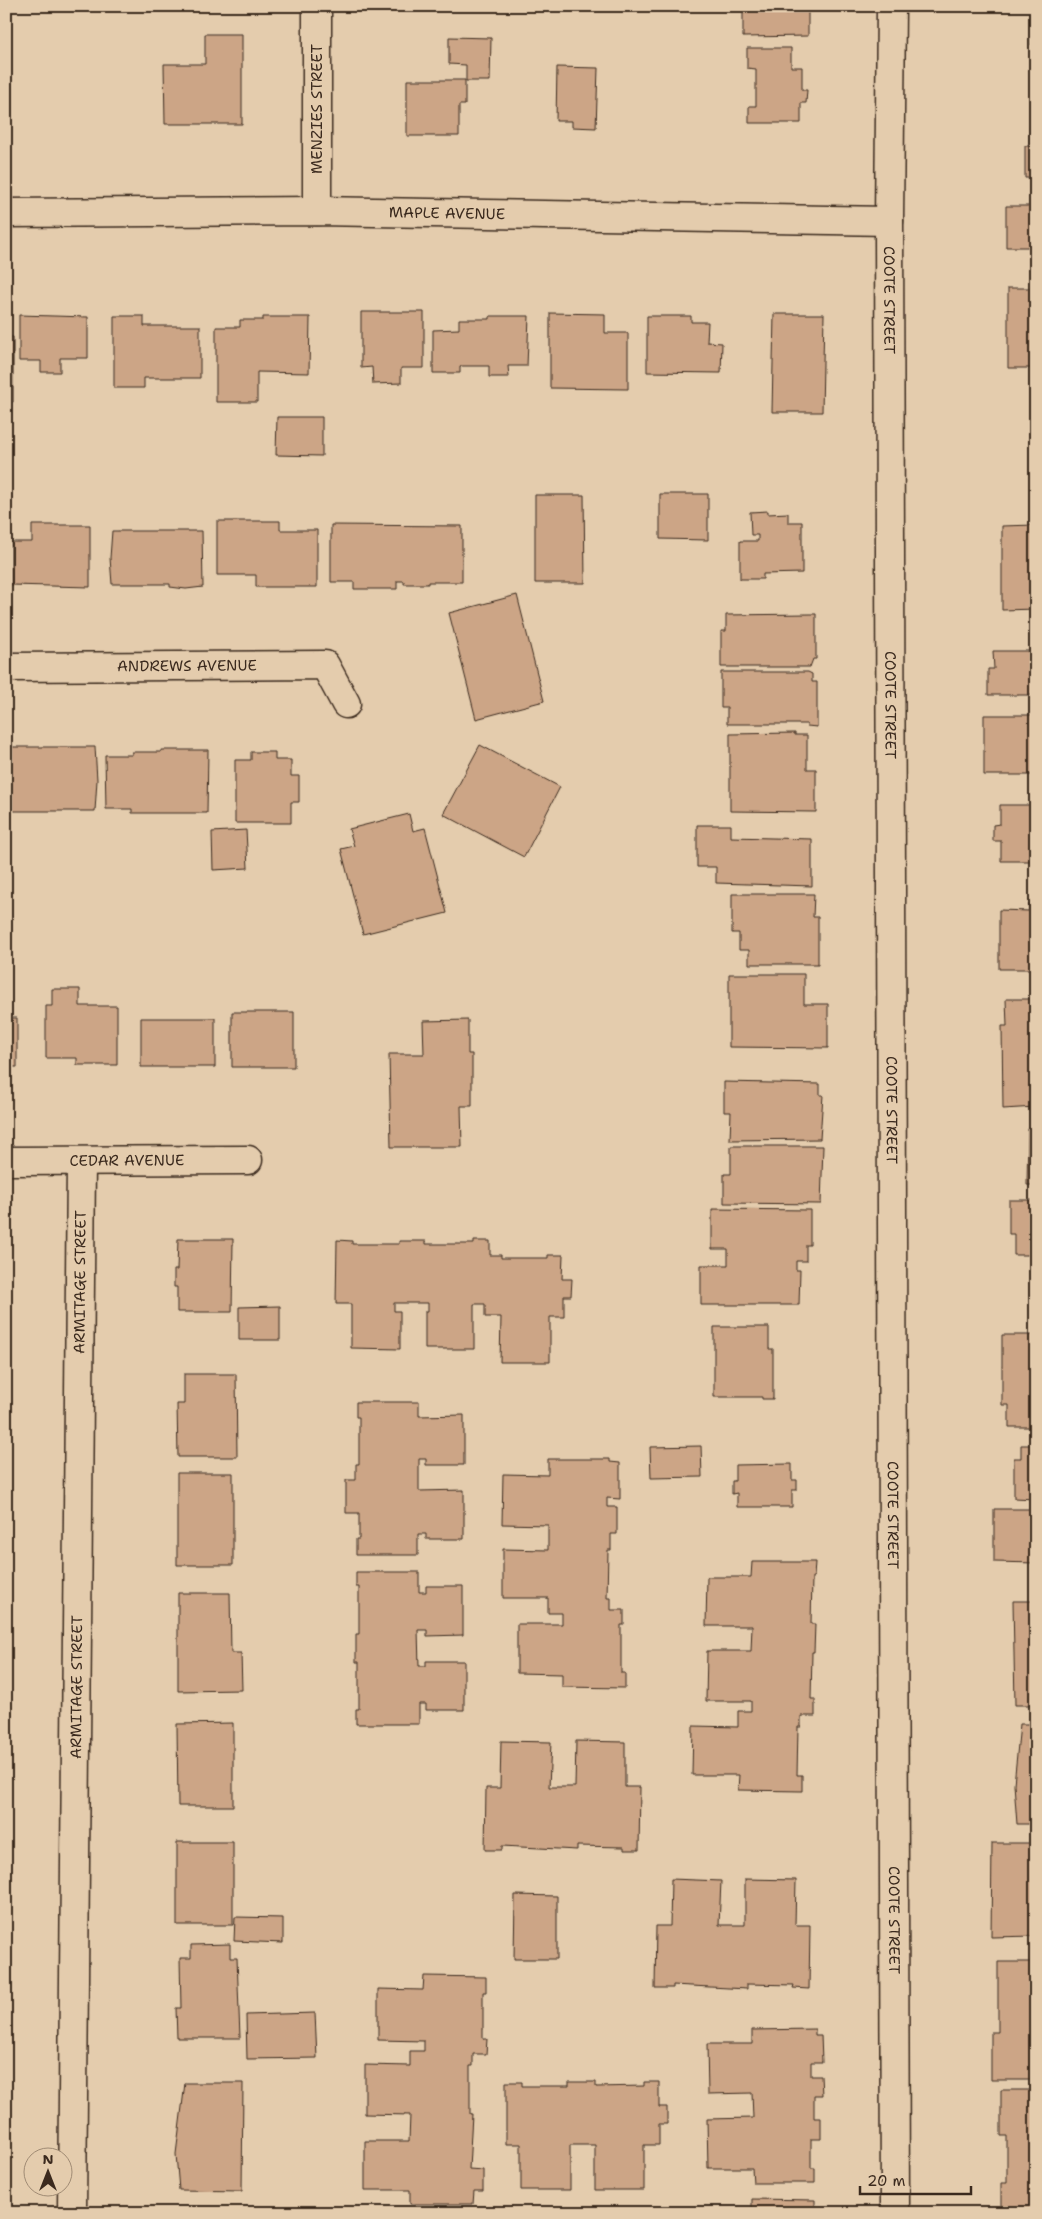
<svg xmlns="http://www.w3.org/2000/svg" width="1042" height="2219" viewBox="0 0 1042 2219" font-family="'Shantell Sans',sans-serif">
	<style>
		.building { fill: #cca586; stroke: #3b2a1e }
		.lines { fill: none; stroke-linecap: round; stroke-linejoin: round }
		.minor-casing { stroke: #3b2a1e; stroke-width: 31 }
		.minor { stroke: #e4ccad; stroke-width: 28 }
		.labels { text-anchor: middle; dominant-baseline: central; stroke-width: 4; stroke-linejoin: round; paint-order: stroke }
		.street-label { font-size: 15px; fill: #3b2a1e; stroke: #e4ccad }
	</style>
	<rect width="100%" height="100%" fill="#e4ccad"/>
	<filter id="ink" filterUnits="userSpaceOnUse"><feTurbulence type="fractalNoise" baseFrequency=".02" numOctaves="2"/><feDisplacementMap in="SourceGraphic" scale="10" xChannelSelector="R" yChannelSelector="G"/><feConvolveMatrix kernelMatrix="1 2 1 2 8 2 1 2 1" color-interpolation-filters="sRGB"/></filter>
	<g filter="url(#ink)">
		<path class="building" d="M743,6H808V36L743,37Z
			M1031,6H1036V45H1031Z
			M205,34H242V124H165L164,64H205Z
			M449,37L491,38L490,81H466V65L449,64Z
			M747,48H791V67H802V90H807L806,103H801V123H749V106H756V69L747,68Z
			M557,67L598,68L596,128L572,127V121H556Z
			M407,80H465V105H459V136H407Z
			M1030,126H1036V178H1025V146H1030Z
			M1006,206H1036V247H1006Z
			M1008,288H1036V368H1008Z
			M361,312H424V368H401V383L373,384L372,367L361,368Z
			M550,313L605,314V333H628V389L550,388Z
			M774,314H824L822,412H772Z
			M19,315L88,317V358H60V372H41V361H19Z
			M114,316H144V326H200V378H144V388H114Z
			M490,316H529L527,366H508L509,377H489V366H460V373H433V330L459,329V319H490Z
			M647,316H691V322H708L707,342L722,343L721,373L647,372Z
			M263,317H310L309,373L257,372V402H216V327H240V320H263Z
			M6,337H13V402H6Z
			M277,417H322V456L276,455Z
			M660,494H708V540L660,539Z
			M535,495H584L585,583H535Z
			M768,511V514L788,513V522H802V573L763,574V579H740V541H758V535H751L750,512Z
			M217,521H280V530H317V587H256V575H217Z
			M32,525H90V587L11,585V542H32Z
			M331,525L462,526V582H428V584H404V581H397V589H354V582H331Z
			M1036,525V609L1002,610V526Z
			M112,531H202L203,587L186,589L170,587V584H112L110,558Z
			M517,595L544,701L476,719L449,613Z
			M810,614H816V659H813L810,667H721V631H726V615Z
			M993,651H1036V695H988V669H994Z
			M721,672H808L812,674V682H817V727L807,726V724H727V708H721Z
			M984,715H1036V775H984Z
			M795,733V735H807V769H816V812L730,811V734Z
			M480,745L560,787L524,857L443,814Z
			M6,747H95L97,780L95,811H6Z
			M161,750H208L207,813H132V809H106L105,755H132V752H161Z
			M251,752H275V760H291V776H299V802H291V823H235V760H251Z
			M1000,805H1036V861H1001V841H993V825L1000,824Z
			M409,814L413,831L425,828L447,913L363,934L341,849L354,846L349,829Z
			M697,825H731V837L812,839V886L716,883V867H697Z
			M246,830L248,868L213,870L212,832Z
			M732,894H814L813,917H818V964H749V950H739V933H732Z
			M1029,904H1036V969H999V910L1029,911Z
			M729,974H804V1004H828V1048L729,1047Z
			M52,989H80V1006H117V1065H77V1058H46V1006H52Z
			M1006,999H1036V1107L1003,1109L1002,1026H1007Z
			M232,1012H294V1067H232Z
			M6,1018H17V1067H6Z
			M141,1018H215V1067H141Z
			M468,1020V1054H472V1106H461L462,1147H391L389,1054H424L423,1021Z
			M724,1082L820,1084V1095H823L820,1139L730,1140L731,1112H724Z
			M1028,1129H1036V1185H1027Z
			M731,1146H823L821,1204L724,1203V1174H731Z
			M1009,1200H1036V1255H1014V1234H1009Z
			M712,1209L810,1210V1245H806V1261H796V1270H800L799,1305H701V1265H728V1249H712Z
			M178,1239H233L232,1312H177V1287H174V1270H177Z
			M337,1240L352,1241V1244H399V1241H426V1244H474V1241H490V1255H501V1258H548V1255H563L562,1279H572L571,1296H564V1317H550V1362H500L501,1317H485V1304H474V1349H425V1311H428V1303H394V1311H400V1349L351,1348V1304H336Z
			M280,1306V1340H239V1307Z
			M714,1327H769V1349H773V1399H762V1397H714Z
			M1002,1335H1036V1427H1009V1405H1002Z
			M184,1374H236L237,1457H178L177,1404H184Z
			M356,1402H419V1416L464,1415V1465H426V1459H419V1491L464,1490V1539H426V1534H418V1555H356V1539H359V1513H346V1480H356V1464H359V1417H356Z
			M1021,1445H1036V1499L1014,1498V1458H1021Z
			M701,1446L702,1477L651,1478L650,1447Z
			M548,1459H610V1462L620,1463V1499L607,1498V1507H617V1534H611V1550H608L607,1598H611V1610H624V1625H621V1673H625V1688L562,1687V1674L517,1673V1624H562V1613H548V1598H503V1549L548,1550V1525L502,1524L503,1474L548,1475Z
			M792,1464V1480H797V1490H792V1507H737V1493L732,1494V1481H735V1465Z
			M177,1473H233V1565H177Z
			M994,1509H1036V1563L994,1562Z
			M752,1562H815L814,1577H812L811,1624H815L814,1652H812L811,1699H815V1716H801V1727H798L797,1775H802V1791L738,1790L739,1775H692L693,1726L738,1727V1711H751V1701H706L707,1651H751L752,1626H706L707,1577H751Z
			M356,1572H419V1592H426V1586H463V1635L427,1636V1630H418L419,1666H426V1661H464V1710H426V1704H419V1724H356V1709H359V1662H356V1634H359V1587H356Z
			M178,1593H230L231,1653H241L242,1690L178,1691Z
			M1013,1601H1036V1705H1015Z
			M233,1723V1806H178L177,1724Z
			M1020,1724H1036V1824H1017L1014,1784Z
			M501,1741L551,1742L549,1787H575L576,1741L625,1742V1787H640L639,1850H624V1847L577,1846V1850L502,1846V1850H485L486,1788H500Z
			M177,1842H233V1925H177Z
			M992,1843H1036V1936L991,1937Z
			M671,1879L721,1881L719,1925H745V1879L796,1880L795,1925H810L809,1989L793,1988L794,1985L747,1984V1989L673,1985V1988H655L656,1926H670Z
			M515,1895L557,1896V1959H514Z
			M235,1917L283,1918V1943L234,1941Z
			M230,1944V1958H237L240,2038H177L176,2008H181L180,1958H191V1945Z
			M998,1962H1036V2080H991V2032H998Z
			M424,1976L486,1977V1992H483V2039H487L486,2054H473V2066H470V2114H472L469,2169L483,2170V2191H474L473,2204H410V2190H365V2141H409L410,2115L365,2114V2065L410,2066V2051H424V2041L378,2040V1989L423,1990Z
			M315,2013L317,2058L247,2059L246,2015Z
			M815,2029V2035H821L822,2062H811V2076H821L822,2095H814V2118H821V2139H811V2168H815V2183H753L752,2168H708L707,2119L753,2118L752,2093L708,2094L707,2044H752V2030Z
			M506,2082H522V2086H569V2082H596V2087L644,2086V2082H659V2107H667V2124H659V2145H644V2190H595V2145H570V2190H521V2144H506Z
			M185,2083H243L242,2191L179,2190L176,2154Z
			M1001,2090H1036V2213H1001V2183H1007V2136H1001Z
			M752,2199L815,2200V2213H752Z"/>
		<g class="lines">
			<defs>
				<g id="minor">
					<path id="s1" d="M891,6L889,221L895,2213"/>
					<path d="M317,211V6"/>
					<path id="s2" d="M6,213L317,211L889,221"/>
					<path id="s3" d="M6,667L325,665L346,704"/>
					<path id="s4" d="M6,1161L248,1160"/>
					<path id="s5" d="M72,2213L81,1162"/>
				</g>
			</defs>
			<use href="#minor" class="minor-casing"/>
			<use href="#minor" class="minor"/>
		</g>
	</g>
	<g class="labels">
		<g class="street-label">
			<text transform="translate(317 109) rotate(-90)">MENZIES STREET</text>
			<text stroke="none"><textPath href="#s2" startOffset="441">MAPLE AVENUE</textPath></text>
			<text stroke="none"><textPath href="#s1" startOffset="294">COOTE STREET</textPath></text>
			<text stroke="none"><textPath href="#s3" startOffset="181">ANDREWS AVENUE</textPath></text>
			<text stroke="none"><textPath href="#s1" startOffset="699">COOTE STREET</textPath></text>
			<text stroke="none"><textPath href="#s1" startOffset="1104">COOTE STREET</textPath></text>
			<text stroke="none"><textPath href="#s4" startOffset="121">CEDAR AVENUE</textPath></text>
			<text stroke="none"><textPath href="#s5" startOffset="931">ARMITAGE STREET</textPath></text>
			<text stroke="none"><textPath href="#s1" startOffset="1509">COOTE STREET</textPath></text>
			<text stroke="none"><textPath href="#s5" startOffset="526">ARMITAGE STREET</textPath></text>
			<text stroke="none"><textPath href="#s1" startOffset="1914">COOTE STREET</textPath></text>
		</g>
	</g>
	<rect width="1042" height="2219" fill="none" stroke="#e4ccad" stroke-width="25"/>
	<rect x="12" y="12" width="1017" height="2194" fill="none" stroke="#3b2a1e" stroke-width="2" filter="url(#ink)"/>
	<g transform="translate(48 2172)"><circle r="24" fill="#e4ccad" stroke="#a08b74"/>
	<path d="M0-4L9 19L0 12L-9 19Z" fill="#3b2a1e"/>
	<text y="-8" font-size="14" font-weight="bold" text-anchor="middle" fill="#3b2a1e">N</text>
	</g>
	<path d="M860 2186v8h111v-8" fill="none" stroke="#3b2a1e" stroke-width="2.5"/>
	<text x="867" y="2186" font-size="15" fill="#3b2a1e" stroke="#e4ccad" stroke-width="4" paint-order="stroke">20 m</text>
</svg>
